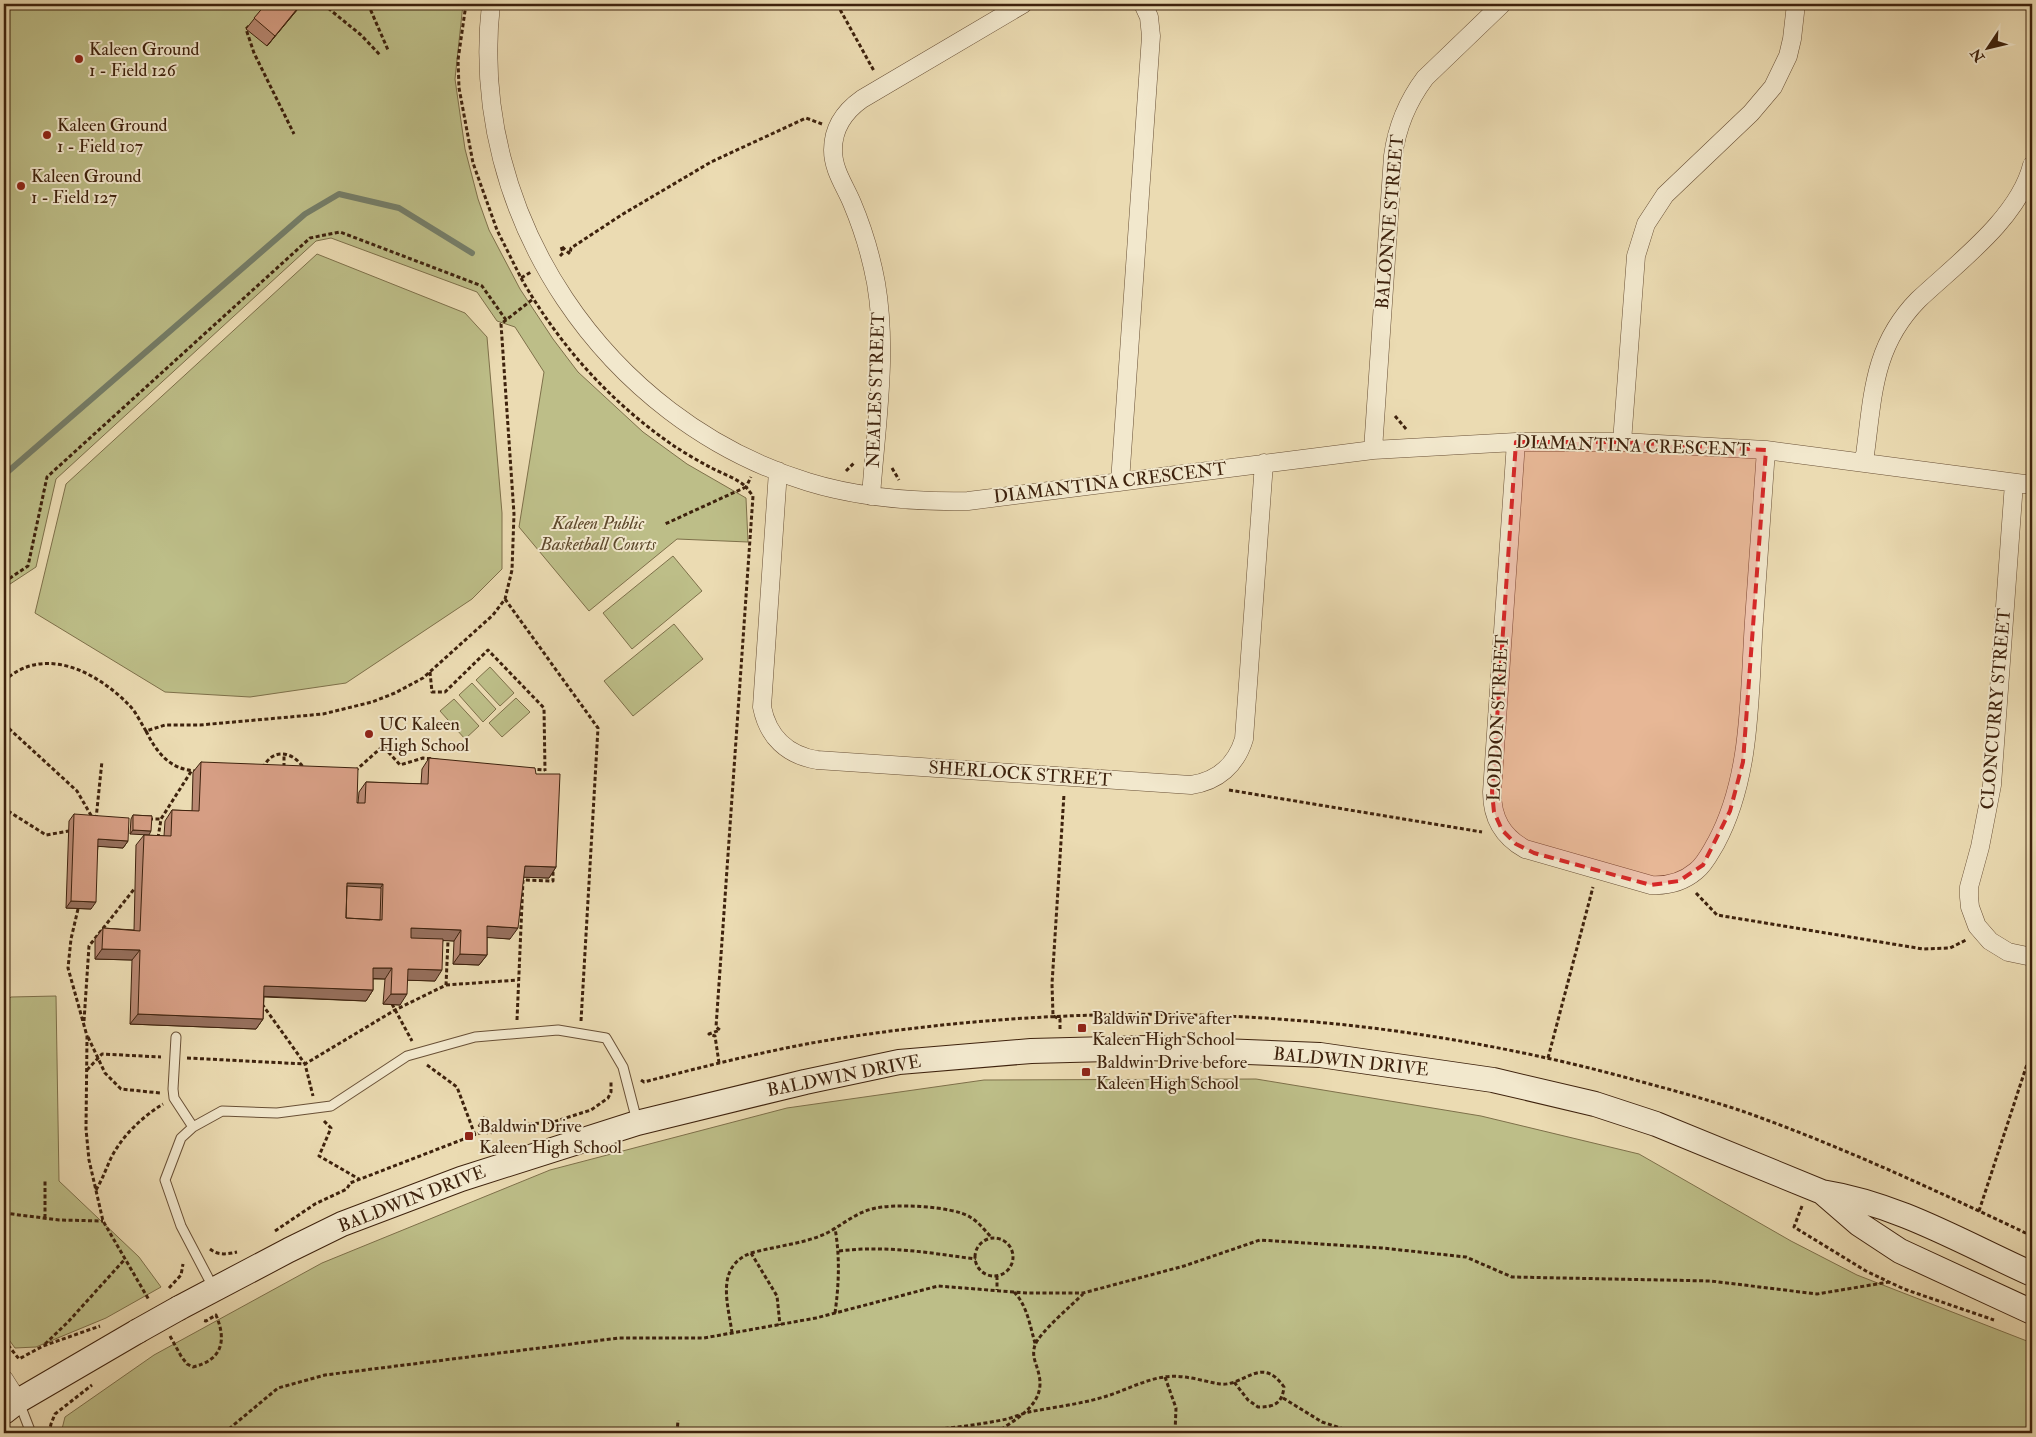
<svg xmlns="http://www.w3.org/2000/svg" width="2036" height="1437" viewBox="0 0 2036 1437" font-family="'IM FELL Double Pica',serif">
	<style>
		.green { fill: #bdbe88; stroke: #7e704a }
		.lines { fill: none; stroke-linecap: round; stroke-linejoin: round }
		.stream { stroke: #757e69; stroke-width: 6 }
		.service-casing { stroke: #695036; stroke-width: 11 }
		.minor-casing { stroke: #695036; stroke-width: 19 }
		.secondary-casing { stroke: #3e220d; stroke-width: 26 }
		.path { stroke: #3e220d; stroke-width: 3; stroke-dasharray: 4 2.5; stroke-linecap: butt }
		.service { stroke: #f2e8cd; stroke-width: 9 }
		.minor { stroke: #f2e8cd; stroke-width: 18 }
		.secondary { stroke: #f2e8cd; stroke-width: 24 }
		.secondary-bridge-casing { stroke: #3e220d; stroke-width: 26; stroke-linecap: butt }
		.secondary-bridge { stroke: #f2e8cd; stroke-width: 24 }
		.wall { fill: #b88872; stroke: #3e220d }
		.shaded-wall { fill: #966f5c; stroke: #3e220d }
		.building { fill: #d69e84; stroke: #3e220d; fill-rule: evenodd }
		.marked { fill: #d62828; fill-opacity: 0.2; stroke: #d62828; stroke-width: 4; stroke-dasharray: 10 6; stroke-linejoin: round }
		.poi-dot { fill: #8f2418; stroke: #f2e8cd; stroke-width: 2 }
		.labels { text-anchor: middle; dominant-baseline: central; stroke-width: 4; stroke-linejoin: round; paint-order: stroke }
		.poi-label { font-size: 18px; fill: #3e220d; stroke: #f2e8cd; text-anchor: start }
		.street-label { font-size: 18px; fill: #3e220d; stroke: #f2e8cd }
		.park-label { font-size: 18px; font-style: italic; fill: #5e492c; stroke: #f2e8cd }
	</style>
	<rect width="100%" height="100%" fill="#ebdbb2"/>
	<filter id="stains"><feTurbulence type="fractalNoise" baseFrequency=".004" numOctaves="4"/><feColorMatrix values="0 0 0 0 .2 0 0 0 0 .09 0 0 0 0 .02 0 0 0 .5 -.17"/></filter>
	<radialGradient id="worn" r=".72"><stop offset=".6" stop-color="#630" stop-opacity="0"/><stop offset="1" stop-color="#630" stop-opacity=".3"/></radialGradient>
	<path class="green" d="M4,4H463L455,79L465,149L478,199L489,230L520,289L553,339L578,372L643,432L687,464L746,498L748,542L677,539L589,611L519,527L544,372L515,327L497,321L477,292L331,238L316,241L56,479L36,567L4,588Z
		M317,254L465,313L487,337L502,513V569L472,599L346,683L250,697L165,692L35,613L66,484Z
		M673,556L702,591L632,649L603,613Z
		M674,624L703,659L633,716L604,681Z
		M490,667L514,693L500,706L476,680Z
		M472,683L496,709L483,722L459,695Z
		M516,698L530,712L502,737L489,723Z
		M454,699L479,726L465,739L440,711Z
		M56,996L59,1181L139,1257L161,1287L106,1318L36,1347L15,1348L4,1333V1003L11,997Z
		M1256,1079L1481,1116L1639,1154L1791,1241L1857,1275L2032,1343V1433H61L65,1417L154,1355L322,1263L550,1170L787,1108L984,1080Z"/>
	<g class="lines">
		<path class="stream" d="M4,475L305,214L339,194L399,208L472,253"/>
		<defs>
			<path id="service" d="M176,1037L173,1089L174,1098L193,1127
				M214,1289L181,1226L165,1180L181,1138L193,1127L222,1111L277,1113L331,1106L407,1056L475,1037L558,1030L606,1038L623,1067L637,1121
				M19,1402L31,1433"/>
			<path id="minor" d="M491,4C467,215 606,420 808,482C860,498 914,502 968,501L1373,450L1516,442H1622L1766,450L2032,485
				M1516,442L1492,792C1492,818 1502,836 1525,849L1651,885C1668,886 1683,882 1696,871C1705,864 1710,853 1716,843C1752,776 1749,695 1754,621C1758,564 1762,507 1766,450
				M1622,442L1636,256L1646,224L1665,195L1751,113L1773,87L1788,56L1792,39L1796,4
				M1373,450L1393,156C1397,126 1407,102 1425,78L1502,4
				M1864,462C1873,400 1871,348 1918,300C1956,264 2019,218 2032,165
				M778,471L762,707C768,737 787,755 817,760L1191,785C1218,781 1236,765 1244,739L1264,463
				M1120,482L1151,36L1149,17L1143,4
				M2014,483L1992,785L1980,847L1969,887V897L1970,907L1977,926L1990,941L2008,952L2032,957
				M871,496C876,426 888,353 876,283C871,256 863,229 852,203C845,186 833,170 833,150C833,128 845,111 862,99L1023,4
				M4,1379L18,1401"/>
			<path id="secondary" d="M1822,1192L1859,1224L1900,1251L2032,1312
				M179,1308L289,1250L342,1224L461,1179L637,1123L805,1082L899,1062L1031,1051L1148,1048L1320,1055L1493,1080L1595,1104L1656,1124L1822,1192C1898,1204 1963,1243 2032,1274
				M4,1412L18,1401L138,1331"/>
		</defs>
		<use href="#service" class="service-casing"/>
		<use href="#minor" class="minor-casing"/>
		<use href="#secondary" class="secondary-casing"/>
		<path class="path" d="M323,4L361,35L381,56
			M368,4L388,50
			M466,4L458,60L459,88L473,163L497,230L521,278L531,272
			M837,4L874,71
			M249,26L246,29L254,53L294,134
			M560,256L563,253L561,246L570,254L571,248L623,214L711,162L806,118L822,124
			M521,278C559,345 610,402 674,446C685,453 698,461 710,467C722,474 737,478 746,487L665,524
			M1395,416L1407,430
			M892,468L899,480
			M846,471L855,462
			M4,582L28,566L47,477L310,238L340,232L482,286L506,320
			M505,599L598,728L581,1021
			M430,672L432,692H445L488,650L544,708L545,771
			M4,681C44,644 97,672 129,705C136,712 141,723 146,731L165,725H200L323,714L372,702L395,693L423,678L493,615L505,599L512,570L514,514L501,324L533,299
			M4,724L77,791L92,817
			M146,731C157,753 170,770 197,771
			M284,767V754
			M263,768C272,748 292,751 303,767
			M531,769L545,770
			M355,771L383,746L400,765L423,758L433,759
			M1229,790L1482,832
			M8,811L46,835L69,831
			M96,819L102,761
			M149,819H161
			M158,838L161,819L192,770
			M1696,893L1717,915L1923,949L1950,948L1966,940
			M78,909L71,939L68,968L87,1036L86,1129L89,1160L103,1221L149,1300
			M446,985L518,980
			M262,1004L305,1064L313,1096
			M392,1004L412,1041
			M517,1020L523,880L553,881V868
			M84,1021L89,946L135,888
			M1060,1029V1019L1053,1016L1052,984L1064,794
			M88,1037L105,1073L121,1089L160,1093
			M187,1058L305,1064L395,1010L446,985L448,941
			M1548,1058L1593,887
			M719,1063L715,1036L709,1034L720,1030L716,1027L753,496L746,487L751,477
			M427,1065L457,1087L475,1135
			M87,1070L102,1054L161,1057
			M641,1080L644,1082C714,1064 784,1046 855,1036C1114,998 1371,1009 1624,1077C1664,1088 1703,1098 1742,1111C1841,1146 1937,1191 2032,1236
			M324,1121L331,1128L319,1156L359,1179
			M96,1190C102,1180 106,1169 111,1158C122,1136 142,1117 163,1104
			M1802,1206L1794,1227L1866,1271L1889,1282L1904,1289L1994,1320
			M1979,1211L2032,1049
			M4,1213L59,1220L103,1221
			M45,1218V1181
			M275,1231L315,1204L347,1189L350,1183L482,1132L490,1133L518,1125L553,1122L591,1110L608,1098L611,1092V1082
			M975 1257a19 19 0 1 1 38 0a19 19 0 1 1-38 0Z
			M210,1249C219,1256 227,1254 237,1252
			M839,1251C887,1245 929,1253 976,1259
			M751,1253L777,1296L780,1325
			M997,1276V1290
			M169,1288L181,1275L183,1264
			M1014,1292C1027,1305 1030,1326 1035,1343
			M835,1313C839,1284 840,1257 835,1228
			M732,1333C728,1303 715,1267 751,1253C776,1246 802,1244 825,1234C841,1226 855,1213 872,1209C892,1203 953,1206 970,1217C979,1222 986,1232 992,1238
			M170,1336L181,1356L187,1364L193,1367C222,1360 227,1341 216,1315L206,1321L202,1320
			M4,1340L19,1359L43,1346L100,1326
			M45,1344L68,1322L125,1259
			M1165,1377L1176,1408L1175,1433
			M1283,1398L1322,1422L1356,1433
			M49,1433L51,1424L55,1414L92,1385
			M224,1433L278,1388L325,1375L619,1338H704L816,1318L938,1286L1027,1293H1083L1184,1266L1260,1240L1382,1248L1466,1257L1512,1277L1711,1281L1817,1294L1889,1282
			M677,1433L678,1420
			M906,1433C939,1429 974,1426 1007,1419C1014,1417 1021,1414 1029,1412C1054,1407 1082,1404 1107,1396C1126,1390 1144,1380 1164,1377C1183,1374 1202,1381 1220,1384C1244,1387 1261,1354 1284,1387C1282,1404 1274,1407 1258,1407L1248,1400L1234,1382
			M996,1433C1015,1419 1046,1405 1039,1375C1037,1364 1031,1357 1035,1345C1040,1332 1072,1305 1083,1294"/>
		<use href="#service" class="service"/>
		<use href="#minor" class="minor"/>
		<use href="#secondary" class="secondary"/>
		<defs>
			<path id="secondary-bridge" d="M138,1331L179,1308"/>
		</defs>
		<use href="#secondary-bridge" class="secondary-bridge-casing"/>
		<use href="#secondary-bridge" class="secondary-bridge"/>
	</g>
	<path class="wall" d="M266,4H302L267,46L246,29Z
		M429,758L536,774L556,867L549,878L524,877L510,939L487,937V955L479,965L453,964L454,941L443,940L435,981L407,980L400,1005L383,1004L385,979H373V990L366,1001L264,997L263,1019L256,1029L130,1024L132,960L95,959V939L103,928L134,930L136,845L144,835L164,836L165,821L172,810L192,811L193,772L201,762L358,803L359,792L366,782L421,784L422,769Z
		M74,814L128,841L123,848L98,846L91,909L66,908L69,821Z
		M133,815L152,816L130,834L131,819Z"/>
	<path class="shaded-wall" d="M301,4H302L267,46L275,36Z
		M133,830L151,831L149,835L130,834Z
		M98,839L128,841L123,848L93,846Z
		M525,866L556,867L549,878L517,877Z
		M347,883L383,884L376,895L340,893Z
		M71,901L96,902L91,909L66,908Z
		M487,926L518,928L510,939L479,937Z
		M411,928L461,930L454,941L404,939Z
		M102,949L140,950L132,960L95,959Z
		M460,954L487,955L479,965L453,964Z
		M373,968H392L385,979L366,978Z
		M408,969L442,970L435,981L400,980Z
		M264,986L373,990L366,1001L257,996Z
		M391,994H407L400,1005L383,1004Z
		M138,1014L263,1019L256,1029L130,1024Z
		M480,1123L487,1124L484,1128L478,1126Z"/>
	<path class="building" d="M266,4H301L275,36L254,18Z
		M429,758L535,768L536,774H560L556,867L525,866L518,928L487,926V955L460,954L461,930L411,928V938L443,939L442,970L408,969L407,994H391L392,968H373V990L264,986L263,1019L138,1014L140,950L102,949L103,928L140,931L144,835L171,836L172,810L199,811L201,762L358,768L357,803H365L366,782L428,784ZM347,883L383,884L382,920L346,918Z
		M74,814L129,818L128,841L98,839L96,902L71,901Z
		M133,815L152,816L151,831L133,830Z
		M347,886L381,888L380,920L346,918Z
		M483,1117L488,1118L487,1124L480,1123Z"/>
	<path class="marked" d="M1516,442H1622L1766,450L1743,762L1730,811L1703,865L1679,881L1651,885L1534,853L1516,844L1502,830L1494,812L1492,792Z"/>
	<g class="poi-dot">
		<circle cx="79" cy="59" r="5"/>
		<circle cx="47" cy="135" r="5"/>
		<circle cx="21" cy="186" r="5"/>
		<circle cx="369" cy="734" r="5"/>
		<rect x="1077" y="1023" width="10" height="10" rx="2.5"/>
		<rect x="1081" y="1067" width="10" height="10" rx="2.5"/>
		<rect x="464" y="1131" width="10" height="10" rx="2.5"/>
	</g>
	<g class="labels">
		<g class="poi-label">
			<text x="89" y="49">Kaleen Ground<tspan x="89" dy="21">1 - Field 126</tspan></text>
			<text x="57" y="125">Kaleen Ground<tspan x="57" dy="21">1 - Field 107</tspan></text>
			<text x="31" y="176">Kaleen Ground<tspan x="31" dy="21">1 - Field 127</tspan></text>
			<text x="379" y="724">UC Kaleen<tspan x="379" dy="21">High School</tspan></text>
			<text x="1092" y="1018">Baldwin Drive after<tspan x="1092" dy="21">Kaleen High School</tspan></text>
			<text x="1096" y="1062">Baldwin Drive before<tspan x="1096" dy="21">Kaleen High School</tspan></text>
			<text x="479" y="1126">Baldwin Drive<tspan x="479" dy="21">Kaleen High School</tspan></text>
		</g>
		<g class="street-label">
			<text transform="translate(1390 222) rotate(-85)">BALONNE STREET</text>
			<text transform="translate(876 390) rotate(-88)">NEALES STREET</text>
			<text transform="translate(1633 446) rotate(2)">DIAMANTINA CRESCENT</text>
			<text transform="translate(1110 483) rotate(-7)">DIAMANTINA CRESCENT</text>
			<text transform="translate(1996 709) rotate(-85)">CLONCURRY STREET</text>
			<text transform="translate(1498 718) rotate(-87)">LODDON STREET</text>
			<text transform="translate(1020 774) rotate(4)">SHERLOCK STREET</text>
			<text transform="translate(1351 1062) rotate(6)">BALDWIN DRIVE</text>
			<text transform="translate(844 1076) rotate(-11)">BALDWIN DRIVE</text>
			<text transform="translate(412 1199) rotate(-21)">BALDWIN DRIVE</text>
		</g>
		<g class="park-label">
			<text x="598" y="523">Kaleen Public<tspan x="598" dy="21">Basketball Courts</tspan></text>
		</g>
	</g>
	<rect width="2036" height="1437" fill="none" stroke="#ebdbb2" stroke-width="20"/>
	<rect x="5" y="5" width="2026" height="1427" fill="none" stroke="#3e220d" stroke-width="2.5"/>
	<rect x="10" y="10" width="2016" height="1417" fill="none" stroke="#3e220d"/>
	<g transform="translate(1988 48) rotate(235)" stroke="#f2e8cd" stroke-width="4" paint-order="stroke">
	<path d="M0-4L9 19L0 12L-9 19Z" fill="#3e220d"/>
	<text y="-8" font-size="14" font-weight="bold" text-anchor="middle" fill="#3e220d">N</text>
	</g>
	<rect width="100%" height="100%" filter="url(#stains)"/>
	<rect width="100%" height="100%" fill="url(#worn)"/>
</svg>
